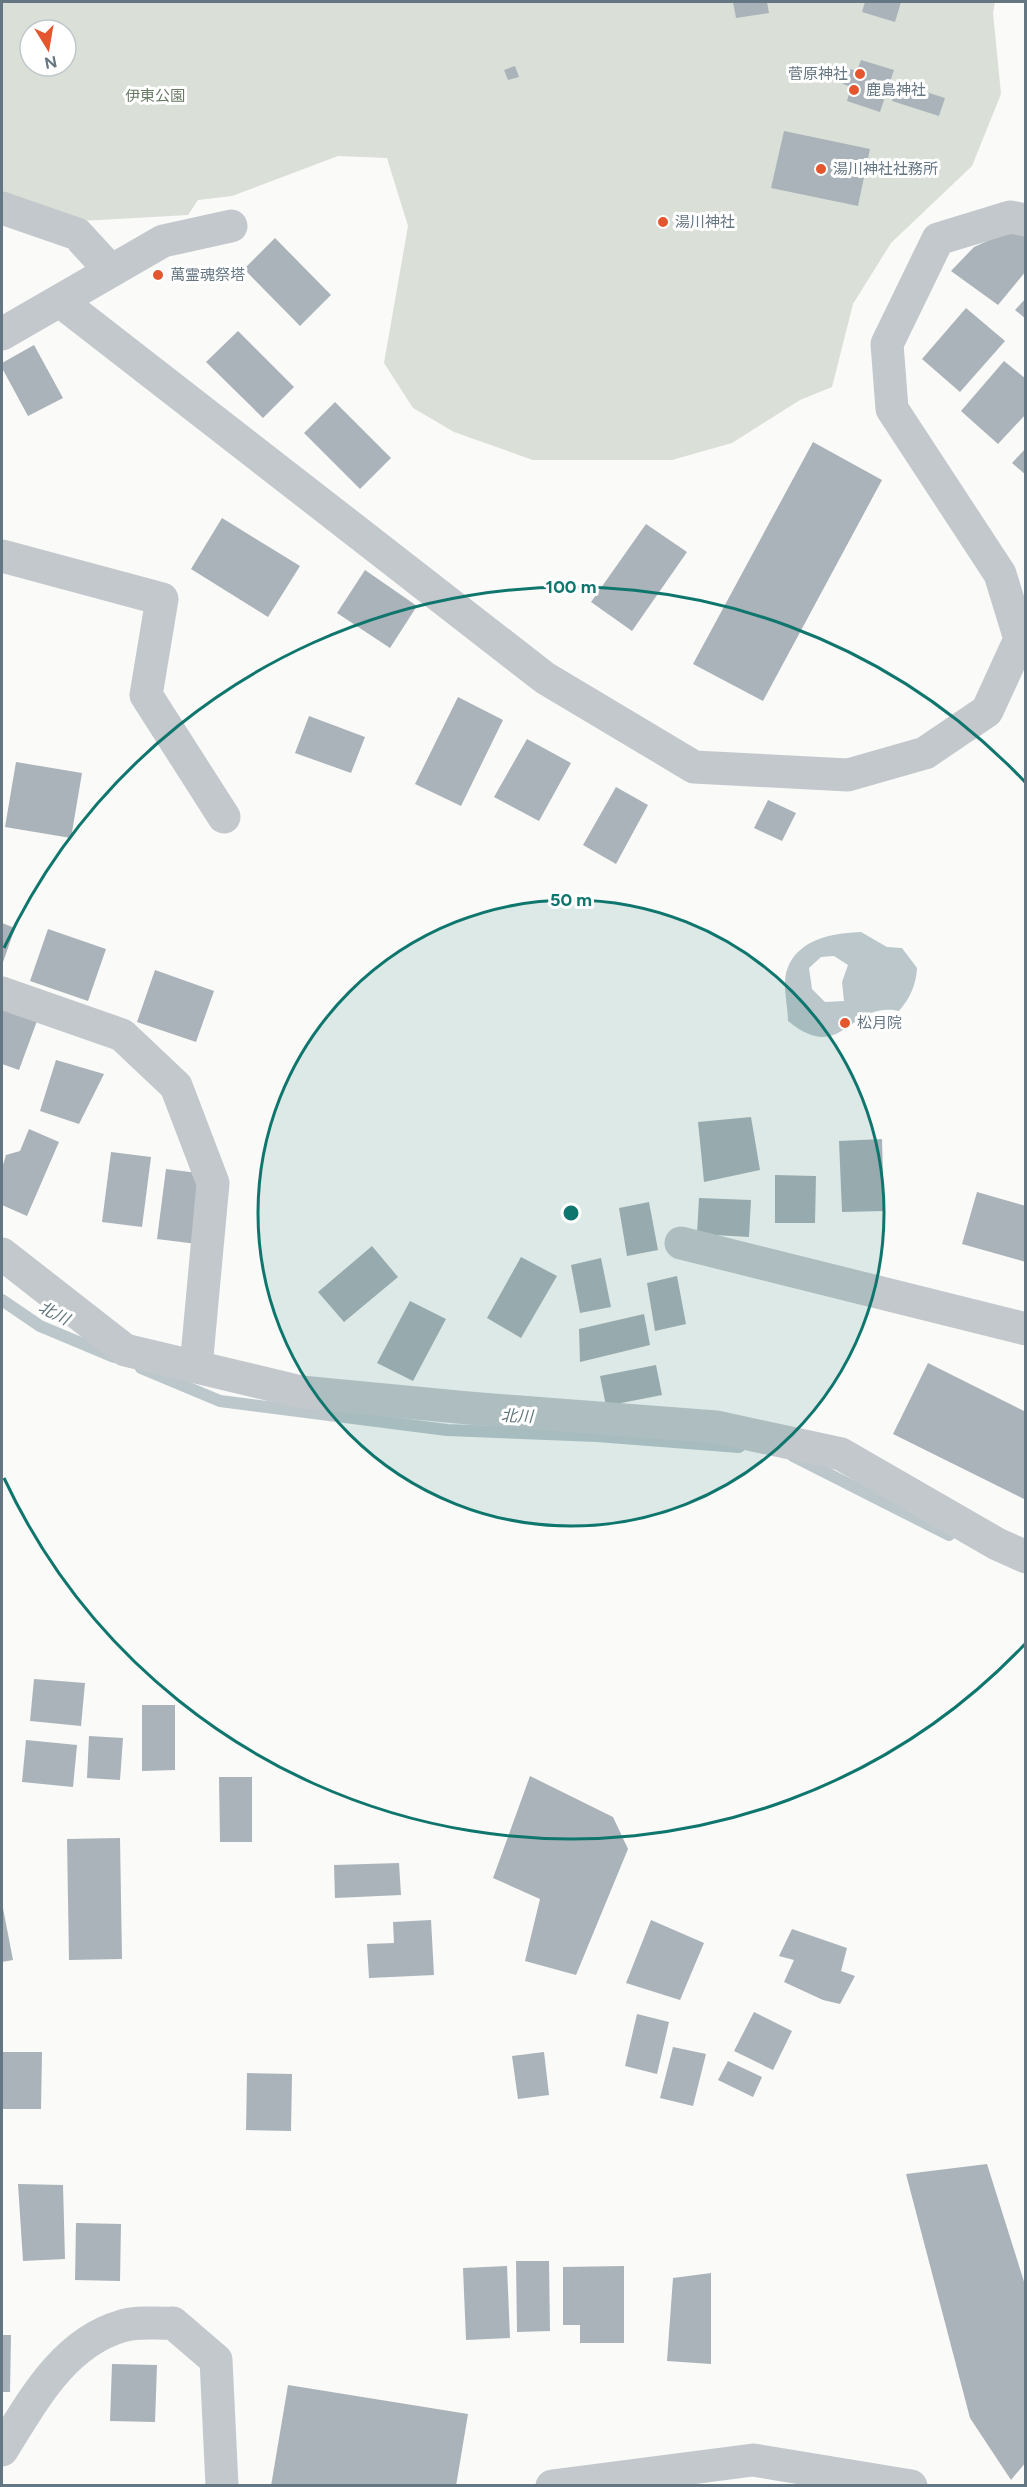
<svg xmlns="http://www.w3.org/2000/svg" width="1027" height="2487" viewBox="0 0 1027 2487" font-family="Figtree,'Noto Sans JP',sans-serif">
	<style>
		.green { fill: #dadfd7; fill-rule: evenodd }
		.water { fill: #bbc7cb; fill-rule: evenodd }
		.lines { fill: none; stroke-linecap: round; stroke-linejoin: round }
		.stream { stroke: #bbc7cb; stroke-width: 12 }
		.building { fill: #aab3b9 }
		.minor { stroke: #c3c8cc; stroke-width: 33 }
		.ring { fill: none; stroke: #0f766e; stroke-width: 3 }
		.poi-dot { fill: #e4572e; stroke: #fff; stroke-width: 2 }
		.labels { text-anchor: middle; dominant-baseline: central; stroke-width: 6; stroke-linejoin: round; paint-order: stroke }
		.poi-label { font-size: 15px; fill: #657683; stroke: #fff; text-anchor: start }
		.park-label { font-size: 15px; fill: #687a64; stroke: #fff }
		.water-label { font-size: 16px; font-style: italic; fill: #60757c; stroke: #fff }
		.centre { fill: #0f766e; stroke: #fff; stroke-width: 3 }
		.ring-label { font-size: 18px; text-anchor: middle; font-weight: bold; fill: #0f766e; stroke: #fff; stroke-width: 6; stroke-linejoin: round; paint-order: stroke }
	</style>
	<rect width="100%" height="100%" fill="#fafaf8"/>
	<path class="green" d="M2,2H995L993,13L1001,94L972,166L891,243L853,304L832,387L800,400L732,443L672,460H533L454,432L413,408L384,363L408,226L387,158L338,156L232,196L198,200L188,215L81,221L2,194ZM30,30H66V66H30Z"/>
	<path class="water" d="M861,932L887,947L902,948L917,968C916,985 910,998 899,1011C848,1000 843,1066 788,1021C788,1007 782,983 787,970C797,939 833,933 861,932ZM834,956L848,965L842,982L844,1001L825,1002L812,989L809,968L821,957Z"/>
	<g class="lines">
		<path class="stream" d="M2,1300L40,1326L114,1357
			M141,1368L220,1401L447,1430L597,1436L739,1447
			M793,1456L949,1535"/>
	</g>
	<path class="building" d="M733,2H767L769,13L736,18Z
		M865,2H901L895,22L862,12Z
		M861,60L894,70L880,112L847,101L851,87L843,84L847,68L857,71Z
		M515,66L519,77L508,80L504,70Z
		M898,83L945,98L939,116L892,101Z
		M784,131L870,149L858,206L771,188Z
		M1021,226L1026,236V271L998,305L951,271L974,247Z
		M275,238L331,295L300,326L244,269Z
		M1026,298V319L1015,310Z
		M966,308L1005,341L960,392L922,359Z
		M238,331L294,387L263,418L206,362Z
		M34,345L63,398L28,416L2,368V363Z
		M1004,361L1026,379V414L998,444L961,411Z
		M335,402L391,458L360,489L304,433Z
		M813,442L882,480L763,701L693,664Z
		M1026,448V475L1012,463Z
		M222,518L300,566L268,617L191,569Z
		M646,524L687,552L632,631L591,602Z
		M365,570L417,606L390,648L337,613Z
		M458,697L503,720L461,806L415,784Z
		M309,716L365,737L351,773L295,753Z
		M527,739L571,763L539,821L494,797Z
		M16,762L82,773L71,838L5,827Z
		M616,787L648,805L616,864L583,845Z
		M768,800L796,813L782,841L754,828Z
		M2,923L15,928L2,965Z
		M48,929L106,949L88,1001L30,981Z
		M155,970L214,991L196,1042L137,1022Z
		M2,1008L37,1021L19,1070L2,1064Z
		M56,1060L104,1074L79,1124L40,1111Z
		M751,1117L760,1170L704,1182L698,1122Z
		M29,1129L59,1142L27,1216L2,1205V1168L6,1155L20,1151Z
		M882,1139L884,1211L842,1212L839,1141Z
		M111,1152L151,1157L142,1227L102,1222Z
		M166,1169L206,1174L197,1244L157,1239Z
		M775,1175L816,1176L815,1223H775Z
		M977,1192L1026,1206V1262L962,1244Z
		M699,1198L751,1200L749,1237L697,1234Z
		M649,1202L658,1250L627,1256L619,1208Z
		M372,1246L398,1277L344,1322L318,1292Z
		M521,1257L557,1276L521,1338L487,1318Z
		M601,1258L611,1307L580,1313L571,1265Z
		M677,1276L686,1324L655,1331L647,1283Z
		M410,1301L446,1319L413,1381L377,1363Z
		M644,1314L650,1345L580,1362L579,1329Z
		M928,1363L1026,1412V1500L893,1434Z
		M656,1365L662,1395L606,1406L600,1376Z
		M34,1679L85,1683L81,1726L30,1721Z
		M142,1705H175V1770L142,1771Z
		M89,1736L123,1738L120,1780L87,1778Z
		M26,1740L77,1745L73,1787L22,1782Z
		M530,1776L613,1817L628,1849L576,1975L525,1961L540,1899L493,1878Z
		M219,1777H252V1842H220Z
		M120,1838L122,1959L69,1960L67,1839Z
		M399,1863L401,1895L335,1898L334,1865Z
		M2,1903L13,1960L2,1962Z
		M431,1920L434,1975L369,1978L367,1944L394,1943L393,1922Z
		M651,1920L704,1943L680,2000L626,1983Z
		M792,1929L847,1948L841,1971L855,1976L840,2004L823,2000L784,1982L794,1960L779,1956Z
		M754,2012L792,2031L773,2070L734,2051Z
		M637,2014L669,2022L657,2074L625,2066Z
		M673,2047L706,2054L693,2106L660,2098Z
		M2,2052H42L41,2109H2Z
		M544,2052L549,2095L518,2099L512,2056Z
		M728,2061L762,2077L753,2097L718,2080Z
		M247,2073L292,2074L291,2131L246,2130Z
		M987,2164L1026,2288V2462L1011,2480L970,2418L906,2174Z
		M18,2184L63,2185L65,2259L23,2261Z
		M76,2223L121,2224L120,2281L75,2280Z
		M516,2261H549L550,2331L517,2332Z
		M507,2266L510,2338L466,2340L463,2268Z
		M624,2266V2343H580V2325H563V2267Z
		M711,2273V2364L667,2361L673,2278Z
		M2,2335H11L10,2392H2Z
		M112,2364L157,2365L155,2422L110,2421Z
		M288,2385L468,2414L456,2486H271Z"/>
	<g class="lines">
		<path class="minor" d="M2,208L77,234L111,271
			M60,301L545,678L694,767L848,775L925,753L987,711L1020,639L1000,574L892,409L887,344L938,239L1010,217L1026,220
			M2,334L163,241L231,226
			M2,556L162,599L146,695L224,817
			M2,993L122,1035L176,1086L213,1183L196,1367
			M681,1243L1026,1329
			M2,1254L125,1350L301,1392L468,1408L716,1427L841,1454L997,1544L1026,1557
			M2,2450C32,2402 63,2343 122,2326C137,2321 157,2324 173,2323L216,2360L222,2486
			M552,2486L753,2460L911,2486"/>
	</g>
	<circle cx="571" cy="1213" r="313" fill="#0f766e" fill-opacity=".12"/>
	<g class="ring">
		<circle cx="571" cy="1213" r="313"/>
		<path d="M1025 1644A626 626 0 0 1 4 1478M4 948A626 626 0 0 1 1025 782"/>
	</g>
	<g class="poi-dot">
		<circle cx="860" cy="74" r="6"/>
		<circle cx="854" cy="90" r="6"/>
		<circle cx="821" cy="169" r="6"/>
		<circle cx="663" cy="222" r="6"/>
		<circle cx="158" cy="275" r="6"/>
		<circle cx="845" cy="1023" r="6"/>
	</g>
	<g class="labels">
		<g class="poi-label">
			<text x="848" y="74" text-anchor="end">菅原神社</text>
			<text x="866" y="90">鹿島神社</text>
			<text x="833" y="169">湯川神社社務所</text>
			<text x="675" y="222">湯川神社</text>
			<text x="170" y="275">萬霊魂祭塔</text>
			<text x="857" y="1023">松月院</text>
		</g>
		<g class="park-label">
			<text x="155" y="96">伊東公園</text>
		</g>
		<g class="water-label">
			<text transform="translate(54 1313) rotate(27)">北川</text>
			<text transform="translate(517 1416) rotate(2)">北川</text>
		</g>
	</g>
	<circle cx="571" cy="1213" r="9" class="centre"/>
	<g class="ring-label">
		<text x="571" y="593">100 m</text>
		<text x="571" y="906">50 m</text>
	</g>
	<rect width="1027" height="2487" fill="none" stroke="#657683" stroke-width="6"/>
	<g transform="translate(48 48) rotate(169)"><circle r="28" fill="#ffffff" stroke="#c1c8cd" stroke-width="1.5"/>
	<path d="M0-4.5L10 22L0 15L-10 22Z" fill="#e4572e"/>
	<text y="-9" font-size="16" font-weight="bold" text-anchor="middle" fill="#657683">N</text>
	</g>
</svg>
